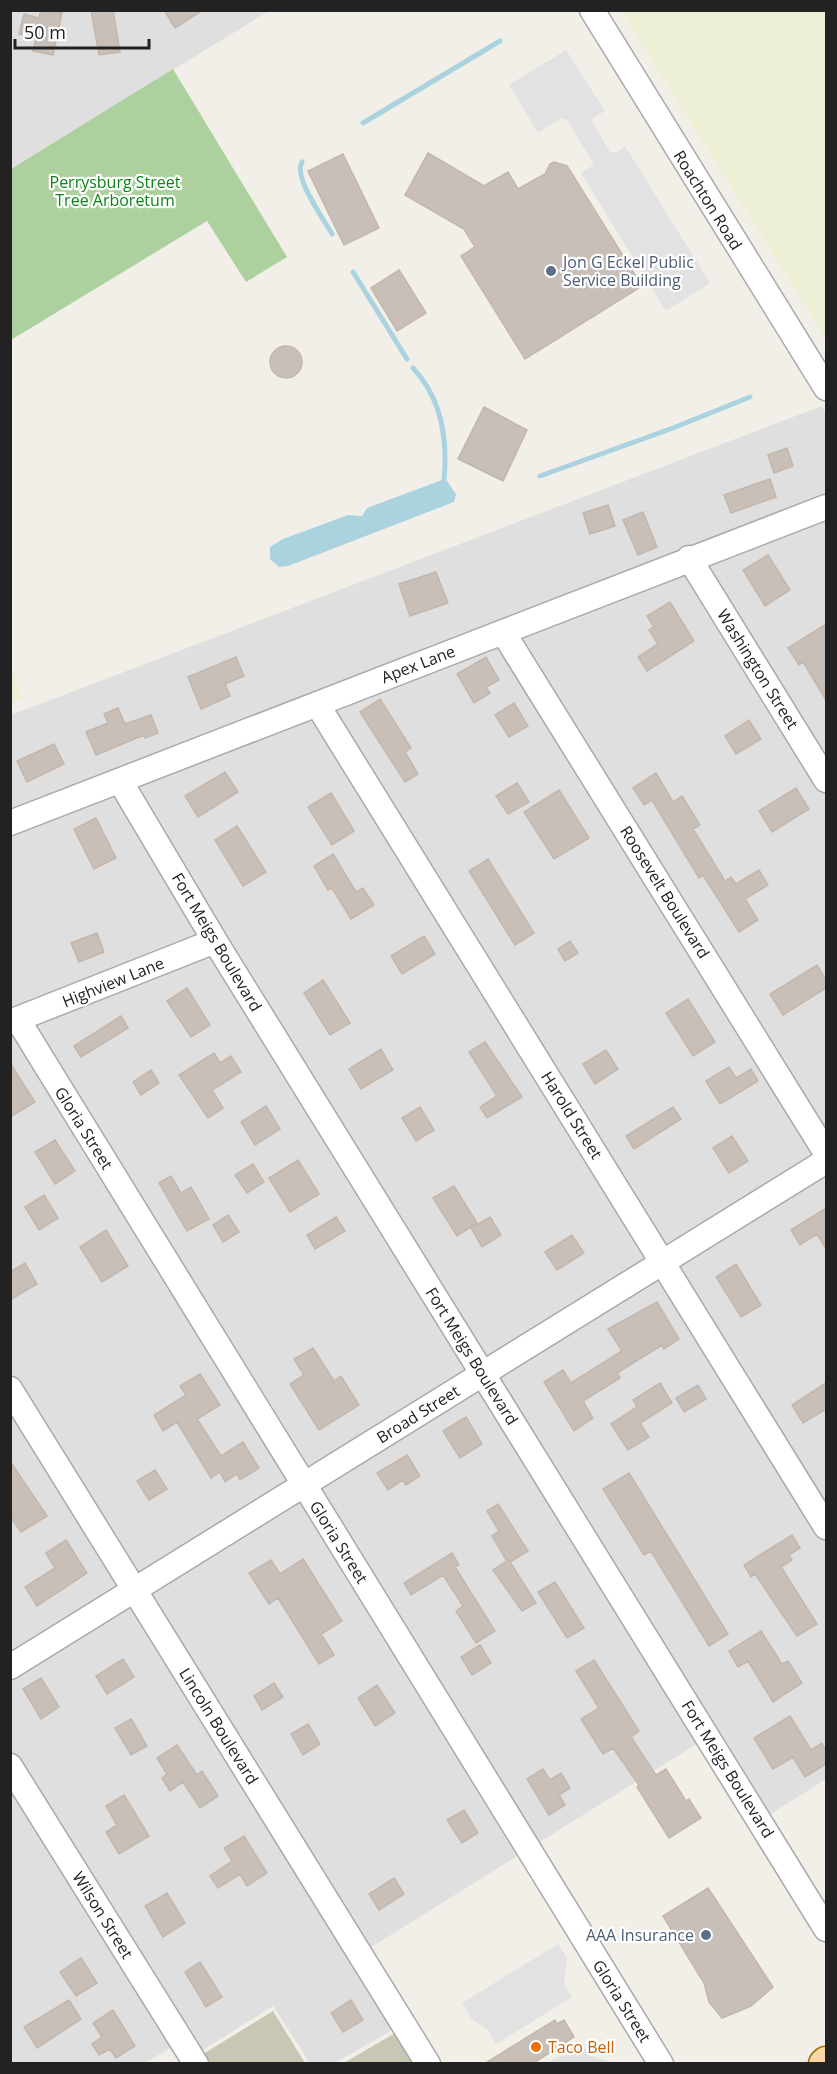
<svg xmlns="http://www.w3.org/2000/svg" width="837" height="2074" viewBox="0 0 837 2074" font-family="'Open Sans',sans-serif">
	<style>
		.residential { fill: #e0dfdf }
		.construction { fill: #c7c7b4 }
		.farmland { fill: #eef0d5 }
		.forest { fill: #add19e }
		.parking { fill: #e2e2e2 }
		.water { fill: #aad3df }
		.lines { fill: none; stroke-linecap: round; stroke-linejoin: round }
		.stream { stroke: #aad3df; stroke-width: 5 }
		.building { fill: #c7bfb8; stroke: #c4b6ab; stroke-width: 1.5 }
		.minor-casing { stroke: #a9a9a9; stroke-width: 27 }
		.major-casing { stroke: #a06b00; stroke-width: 33 }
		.minor { stroke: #fff; stroke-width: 24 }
		.major { stroke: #fcd6a4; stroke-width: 30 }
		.service-dot { fill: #5c6f8a; stroke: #fff; stroke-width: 2 }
		.food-dot { fill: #e8710a; stroke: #fff; stroke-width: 2 }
		.labels { text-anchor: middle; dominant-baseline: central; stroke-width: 4.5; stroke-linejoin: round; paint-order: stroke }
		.park-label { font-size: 16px; fill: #0c8416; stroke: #fff }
		.street-label { font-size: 16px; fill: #222; stroke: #fff }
		.service-label { font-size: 16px; fill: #4e5e75; stroke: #fff; text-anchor: start }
		.food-label { font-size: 16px; fill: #c56008; stroke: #fff; text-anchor: start }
	</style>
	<rect width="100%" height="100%" fill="#f2efe9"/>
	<path class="residential" d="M11,11H269L11,169Z
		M822,406L826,414V1779L760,1821L708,1737L362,1953L404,2023L335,2063H310L273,2006L190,2058L180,2042L145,2063L11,2064V715Z"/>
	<path class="construction" d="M273,2011L305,2063H205L200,2056Z
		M397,2032L416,2064H342Z"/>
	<path class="farmland" d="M621,11H826V339Z
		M11,667L23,698L11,703H10Z"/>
	<path class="forest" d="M173,69L287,257L246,282L207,221L11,340V169Z"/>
	<path class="parking" d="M566,50L605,111L593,118L592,122L610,152L615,153L625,146L710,283L666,311L581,173L592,166L593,162L566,119L562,118L538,133L509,85Z
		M558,1944L567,1958L564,1983L572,1997L496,2044L488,2030L471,2018L462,2003Z
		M582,2043L591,2056L614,2063H548Z"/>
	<path class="water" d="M442,480L447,481L456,494L454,502L288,566L279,567L270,559V547L283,539L348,515L362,516L367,508Z"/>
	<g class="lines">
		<path class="stream" d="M363,123L500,41
			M302,162C293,177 323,218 332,234
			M353,272L407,359
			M413,368C442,399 448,439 444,480
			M540,476L673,428L750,397"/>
	</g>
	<path class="building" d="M41,10L62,13L53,55L33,51L36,38L19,34L24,14L39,18Z
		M91,10H113L120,52L99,55Z
		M164,10H203L175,28Z
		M428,153L484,186L508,172L518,189L545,174L550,164L554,162L567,166L642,286L525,359L461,256L475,247L464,229L405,195Z
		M343,154L379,228L344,245L308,171Z
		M399,270L426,313L397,331L371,288Z
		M270 362a16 16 0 1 1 32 0a16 16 0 1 1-32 0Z
		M484,407L527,430L503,481L458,459Z
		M787,448L793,466L774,473L768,455Z
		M770,479L776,497L731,513L724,495Z
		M608,505L615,526L590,534L583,513Z
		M643,512L657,547L638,555L623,520Z
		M768,555L790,590L765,606L743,570Z
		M436,572L448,603L410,616L399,584Z
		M670,602L694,641L647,671L638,657L658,644L649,630L654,627L647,616Z
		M826,624V700L803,662L799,665L788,648Z
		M236,657L244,676L225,684L230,696L201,709L188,677Z
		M486,657L499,680L486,687L490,693L474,703L457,674Z
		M380,699L411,748L405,752L418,774L405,782L360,712Z
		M514,703L528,726L509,737L495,715Z
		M118,708L125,724L151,715L158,733L145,738L144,735L96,755L86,732L108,723L104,714Z
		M749,720L761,739L736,754L725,736Z
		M54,744L64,764L27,782L17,761Z
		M225,772L238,792L198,817L185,796Z
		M656,773L673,802L682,796L700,825L693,829L725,881L731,877L736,884L759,870L768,885L745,899L758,920L739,932L703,875L699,878L652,800L644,805L633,788Z
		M517,783L529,802L508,814L496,796Z
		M796,788L809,809L772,832L759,811Z
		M559,790L589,838L554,859L524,812Z
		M331,793L354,831L332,845L308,807Z
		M96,818L116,858L94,869L74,829Z
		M237,826L266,872L243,886L215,840Z
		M333,854L356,892L363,888L374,905L351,919L332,888L328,890L314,866Z
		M488,859L534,933L515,945L469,871Z
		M97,933L104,952L79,962L71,943Z
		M424,936L435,954L402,974L391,956Z
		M570,941L578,953L565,961L558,949Z
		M817,965L826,980V988L783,1015L770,994Z
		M323,980L350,1023L330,1035L304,993Z
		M187,988L210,1025L191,1037L167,1001Z
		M688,999L715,1042L693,1056L666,1013Z
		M121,1016L128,1028L81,1057L74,1046Z
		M485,1042L522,1097L487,1118L480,1107L497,1096L469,1052Z
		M381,1049L393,1070L361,1089L349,1069Z
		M606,1050L618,1069L595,1084L583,1064Z
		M214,1053L220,1063L231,1056L241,1072L212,1090L223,1108L208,1118L179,1075Z
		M10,1063L35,1102L10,1117Z
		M729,1067L736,1078L751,1069L758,1081L720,1104L706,1081Z
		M151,1070L159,1083L141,1095L133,1082Z
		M266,1106L280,1129L255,1145L241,1122Z
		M420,1107L434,1130L416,1141L402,1118Z
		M673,1107L681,1119L634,1149L626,1136Z
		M732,1136L748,1161L729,1173L713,1148Z
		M55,1140L75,1171L55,1184L35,1152Z
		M298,1160L319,1194L290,1212L269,1178Z
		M253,1164L264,1182L247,1193L235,1175Z
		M171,1176L181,1193L191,1187L209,1219L187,1231L159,1183Z
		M454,1186L477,1223L457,1236L433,1198Z
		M44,1195L58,1218L39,1230L25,1207Z
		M826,1208V1249L817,1234L800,1245L791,1230Z
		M228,1215L239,1232L223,1242L213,1225Z
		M336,1217L345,1231L315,1249L307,1235Z
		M490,1217L501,1235L482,1247L471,1228Z
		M106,1230L128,1266L102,1282L80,1247Z
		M572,1235L584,1253L557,1270L545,1252Z
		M25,1263L37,1284L10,1300V1272Z
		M736,1264L761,1305L741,1317L716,1277Z
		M657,1302L679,1339L664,1349L662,1345L617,1373L620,1378L583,1401L593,1418L574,1431L544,1382L563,1370L571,1383L622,1351L608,1329Z
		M313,1348L334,1381L341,1376L359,1405L319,1430L290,1384L304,1375L294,1359Z
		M200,1374L220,1405L197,1419L221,1456L243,1442L259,1468L240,1480L237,1474L225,1482L220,1472L211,1478L177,1422L163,1431L154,1415L186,1395L180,1386Z
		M660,1383L672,1403L640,1423L649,1437L628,1450L611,1424L637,1407L633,1400Z
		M826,1383V1409L803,1423L792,1405Z
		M698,1385L706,1399L684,1412L676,1398Z
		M466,1417L482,1444L460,1458L443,1431Z
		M407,1455L420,1476L406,1485L403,1480L388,1490L377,1473Z
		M10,1461L47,1516L21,1532L10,1516Z
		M155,1470L167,1489L149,1500L137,1481Z
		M629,1473L728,1634L709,1646L651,1551L644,1555L603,1489Z
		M498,1504L528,1551L510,1562L536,1603L522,1611L493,1570L507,1561L492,1536L499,1531L487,1511Z
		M792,1535L800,1548L789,1555L792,1560L781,1567L817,1624L797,1636L755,1574L751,1577L744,1565Z
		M66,1540L87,1573L37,1606L25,1587L55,1568L46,1553Z
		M452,1553L459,1565L455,1567L495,1631L476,1643L456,1611L463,1606L443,1575L411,1595L404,1583Z
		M303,1559L342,1621L321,1634L334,1655L319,1664L278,1598L269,1604L249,1573L271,1560L280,1574Z
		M555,1582L584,1628L567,1638L538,1592Z
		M761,1631L782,1664L788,1661L802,1683L773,1702L748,1661L738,1667L729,1651Z
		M480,1645L491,1663L472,1675L461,1657Z
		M123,1659L134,1677L107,1694L96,1676Z
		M594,1660L639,1731L631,1737L656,1775L666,1769L686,1801L689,1799L701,1818L669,1838L637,1787L639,1785L613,1748L603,1754L581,1719L599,1708L576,1671Z
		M41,1678L59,1707L41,1719L23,1689Z
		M274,1683L283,1697L262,1710L254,1696Z
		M377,1685L395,1713L375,1726L358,1698Z
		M790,1716L811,1750L822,1743L826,1751V1764L805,1777L793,1757L773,1769L754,1738Z
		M131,1719L147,1746L131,1755L115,1728Z
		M308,1724L320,1744L303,1755L291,1734Z
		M177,1745L197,1775L202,1771L218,1796L200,1808L183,1782L170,1791L162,1778L167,1774L157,1758Z
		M543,1769L550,1780L561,1773L570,1788L559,1795L565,1805L549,1815L527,1779Z
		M124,1795L149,1836L119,1854L106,1832L117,1825L106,1806Z
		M464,1810L478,1833L462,1843L447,1820Z
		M244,1836L267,1873L247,1886L240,1874L218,1888L210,1876L232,1861L224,1848Z
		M394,1878L404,1894L379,1910L369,1894Z
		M708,1888L773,1987L751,2006L722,2018L709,2002L704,1983L663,1916Z
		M167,1893L185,1923L163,1937L145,1906Z
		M81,1958L97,1983L76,1996L60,1972Z
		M200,1962L222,1997L206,2007L185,1972Z
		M69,2000L81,2019L37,2048L24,2027Z
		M351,2000L363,2020L343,2032L331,2013Z
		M113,2010L135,2046L116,2058L110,2049L99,2055L92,2044L102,2037L93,2023Z
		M555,2020L557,2024L564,2020L574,2037L532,2064H484Z"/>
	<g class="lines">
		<defs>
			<path id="minor" d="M592,10L826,388
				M689,558L826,780
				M503,632L826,1153
				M317,704L826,1527
				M120,781L215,941L826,1929
				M10,823L826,507
				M18,1020L661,2064
				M10,1022L215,941
				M10,1389L428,2064
				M10,1667L826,1161
				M10,1766L196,2064"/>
			<path id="major" d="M824,2064L826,2062"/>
		</defs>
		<use href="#minor" class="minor-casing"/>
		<use href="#major" class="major-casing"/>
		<use href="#minor" class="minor"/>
		<use href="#major" class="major"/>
	</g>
	<g class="service-dot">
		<circle cx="551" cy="271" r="6"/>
		<circle cx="706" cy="1935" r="6"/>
	</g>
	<circle class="food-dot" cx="536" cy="2047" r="6"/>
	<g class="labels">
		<g class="park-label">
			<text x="115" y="182">Perrysburg Street<tspan x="115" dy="18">Tree Arboretum</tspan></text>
		</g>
		<g class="street-label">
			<text transform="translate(708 200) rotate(58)">Roachton Road</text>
			<text transform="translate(418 664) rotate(-21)">Apex Lane</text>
			<text transform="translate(758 669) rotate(58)">Washington Street</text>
			<text transform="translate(665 892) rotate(58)">Roosevelt Boulevard</text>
			<text transform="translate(217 942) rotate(59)">Fort Meigs Boulevard</text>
			<text transform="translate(113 982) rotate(-22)">Highview Lane</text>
			<text transform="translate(572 1115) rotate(58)">Harold Street</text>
			<text transform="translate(84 1128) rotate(58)">Gloria Street</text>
			<text transform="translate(472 1356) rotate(58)">Fort Meigs Boulevard</text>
			<text transform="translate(418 1414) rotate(-32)">Broad Street</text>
			<text transform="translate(339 1542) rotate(58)">Gloria Street</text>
			<text transform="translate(219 1726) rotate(58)">Lincoln Boulevard</text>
			<text transform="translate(728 1769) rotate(58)">Fort Meigs Boulevard</text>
			<text transform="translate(103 1915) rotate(58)">Wilson Street</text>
			<text transform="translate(622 2001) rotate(58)">Gloria Street</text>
		</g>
		<g class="service-label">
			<text x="563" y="262">Jon G Eckel Public<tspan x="563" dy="18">Service Building</tspan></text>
			<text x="694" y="1935" text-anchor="end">AAA Insurance</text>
		</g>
		<g class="food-label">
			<text x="548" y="2047">Taco Bell</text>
		</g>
	</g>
	<rect width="837" height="2074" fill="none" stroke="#222222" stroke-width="24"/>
	<path d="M15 39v9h134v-9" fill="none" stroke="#222222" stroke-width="3"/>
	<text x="24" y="39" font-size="18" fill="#222222" stroke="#ffffff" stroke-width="4.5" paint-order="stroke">50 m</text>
</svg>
